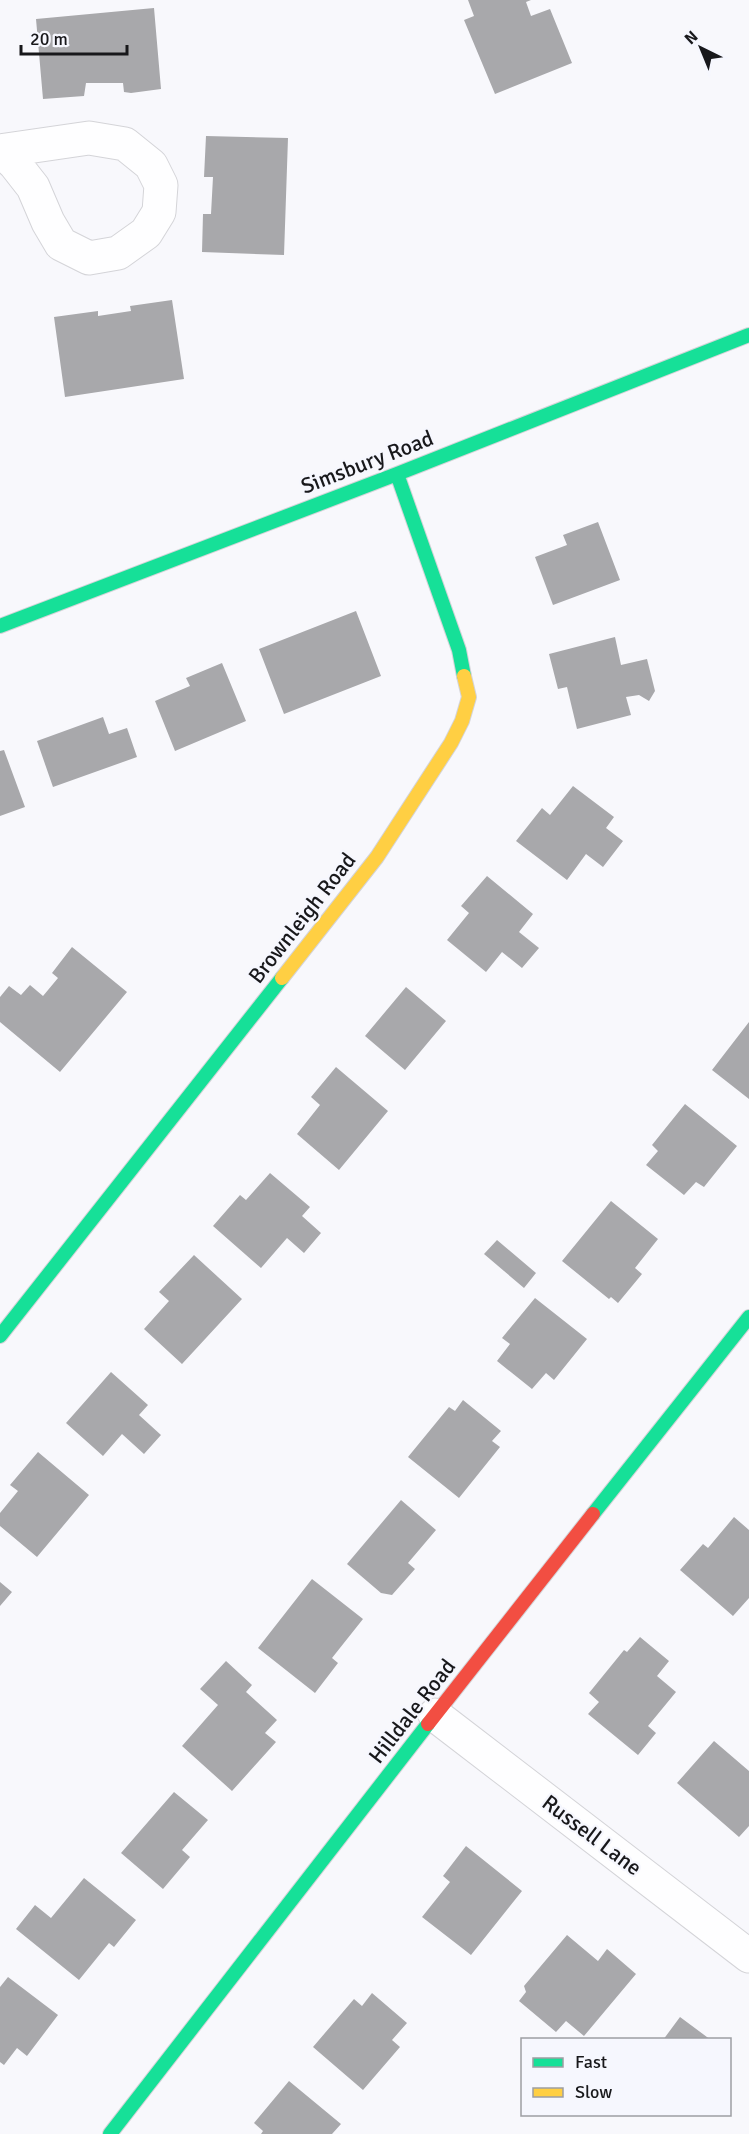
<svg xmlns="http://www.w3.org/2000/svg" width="749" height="2134" viewBox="0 0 749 2134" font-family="Signika,sans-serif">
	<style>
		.building { fill: #a8a8ab }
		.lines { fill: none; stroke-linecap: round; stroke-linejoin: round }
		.street-casing { stroke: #d4d4d8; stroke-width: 35 }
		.fast-casing { stroke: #d4d4d8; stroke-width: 16 }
		.slow-casing { stroke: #d4d4d8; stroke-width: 16 }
		.jam-casing { stroke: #d4d4d8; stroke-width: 16 }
		.street { stroke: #fefeff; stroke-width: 33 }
		.fast { stroke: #16e098; stroke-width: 14 }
		.slow { stroke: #ffcf43; stroke-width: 14 }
		.jam { stroke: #f24e42; stroke-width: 14 }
		.labels { text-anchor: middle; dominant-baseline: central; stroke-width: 4.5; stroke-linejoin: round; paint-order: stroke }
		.street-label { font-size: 22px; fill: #18181b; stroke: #f6f7fe }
	</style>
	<rect width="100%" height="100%" fill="#f8f8fc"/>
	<path class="building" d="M468,0H531L526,2L531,16L550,9L572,63L495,94L464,20L474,16Z
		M154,8L161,89L131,93L124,92L123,83H86L84,96L43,99L36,19Z
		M206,136L288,138L284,255L202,252L203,214H211L213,177H204Z
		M172,300L184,379L65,397L54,317L98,311V316L131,311L130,306Z
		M598,522L620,580L553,605L535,557L567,545L563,535Z
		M356,611L381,676L284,714L259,649Z
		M615,637L621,665L647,659L655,691L649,701L639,695L626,697L631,715L577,729L567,687L558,689L549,654Z
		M222,663L246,721L175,751L155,701L190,686L186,678Z
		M103,717L109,734L127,728L137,757L53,787L37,741Z
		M4,750L25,807L0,816V751Z
		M573,786L614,817L606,828L623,841L603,867L586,854L567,880L516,841L542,808L550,815Z
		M487,876L533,914L519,932L539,948L522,968L502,952L486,972L447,940L469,913L461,906Z
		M72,947L127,992L60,1072L0,1022V997L9,986L21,995L30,985L43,996L58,978L52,973Z
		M406,987L446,1021L405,1070L365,1036Z
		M749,1022V1099L712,1070Z
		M336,1067L388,1111L339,1170L297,1134L320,1105L311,1097Z
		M685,1104L737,1146L704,1187L696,1182L684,1195L646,1165L658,1151L652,1145Z
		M270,1173L310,1207L302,1216L321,1233L304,1253L287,1238L261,1268L213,1226L240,1195L246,1200Z
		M611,1201L658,1239L635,1268L642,1274L618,1303L611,1297L609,1299L562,1261Z
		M497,1240L536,1273L524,1288L484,1254Z
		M194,1255L242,1299L182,1364L144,1329L169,1301L159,1292Z
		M535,1298L587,1339L554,1380L546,1373L532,1389L497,1361L510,1344L502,1338Z
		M111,1372L148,1405L139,1415L161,1435L144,1454L122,1434L103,1456L66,1423Z
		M463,1400L501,1431L492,1441L500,1447L459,1498L408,1457L449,1407L455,1411Z
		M38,1452L89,1495L37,1557L0,1526V1513L18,1491L10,1485Z
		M401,1500L436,1530L408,1563L415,1569L392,1595L381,1593L347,1564Z
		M734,1517L749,1530V1598L733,1616L680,1570L703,1544L708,1548Z
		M312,1579L363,1619L332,1658L338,1663L315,1693L258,1648Z
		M0,1582L12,1592L0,1606Z
		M640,1637L669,1661L657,1676L676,1692L648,1726L656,1733L638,1755L588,1714L599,1702L589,1693L624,1650L627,1652Z
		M226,1661L252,1685L246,1692L277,1720L265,1733L276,1742L232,1791L182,1746L218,1705L200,1689Z
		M714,1741L749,1771V1826L739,1837L677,1783Z
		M174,1792L208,1820L182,1850L190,1857L163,1889L121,1853Z
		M466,1846L522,1891L471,1955L422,1917L450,1882L443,1876Z
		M84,1878L136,1920L114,1947L109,1943L79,1980L16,1929L35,1905L51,1918Z
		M567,1935L598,1961L607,1949L636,1974L584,2036L566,2021L556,2032L519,2001L526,1992L524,1986Z
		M8,1977L58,2015L27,2056L17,2048L4,2065L0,2062V1987Z
		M372,1993L407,2023L392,2040L400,2047L363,2090L313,2047L354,1999L362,2006Z
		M680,2017L711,2040H663Z
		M289,2081L341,2124L332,2134H261L263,2131L254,2123Z"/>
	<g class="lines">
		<defs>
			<path id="street" d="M0,151L89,138L125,144L151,165L161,185L159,212L146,233L118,253L89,258L61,244L48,222L33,187L15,164L1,151
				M435,1715L749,1956"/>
			<path id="fast" d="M397,474L459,650L464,676
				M0,626L397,474L749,335
				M0,1336L282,978
				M593,1514L749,1317
				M110,2134L428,1724"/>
			<path id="slow" d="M282,978L377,857L451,743L462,721L469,697L464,676"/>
			<path id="jam" d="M428,1724L593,1514"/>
		</defs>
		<use href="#street" class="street-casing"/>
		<use href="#fast" class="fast-casing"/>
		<use href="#slow" class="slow-casing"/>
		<use href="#jam" class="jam-casing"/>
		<use href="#street" class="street"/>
		<use href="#fast" class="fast"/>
		<use href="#slow" class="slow"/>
		<use href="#jam" class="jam"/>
	</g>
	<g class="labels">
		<g class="street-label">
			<text transform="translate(367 462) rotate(-21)">Simsbury Road</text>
			<text transform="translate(302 918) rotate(-52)">Brownleigh Road</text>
			<text transform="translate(412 1711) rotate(-52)">Hilldale Road</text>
			<text transform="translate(592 1835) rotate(37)">Russell Lane</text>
		</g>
	</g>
	<rect x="521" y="2038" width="210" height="78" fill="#f6f7fe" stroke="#9d9ea3" stroke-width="1.5"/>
	<rect x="533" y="2058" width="30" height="9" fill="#16e098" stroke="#9d9ea3" stroke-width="1.5"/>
	<text x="575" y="2068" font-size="18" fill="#18181b">Fast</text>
	<rect x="533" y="2088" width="30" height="9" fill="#ffcf43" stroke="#9d9ea3" stroke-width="1.5"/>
	<text x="575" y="2098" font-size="18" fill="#18181b">Slow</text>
	<g transform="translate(701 48) rotate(317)" stroke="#f6f7fe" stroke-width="4.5" paint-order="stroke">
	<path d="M0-4.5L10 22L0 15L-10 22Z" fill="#18181b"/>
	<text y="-9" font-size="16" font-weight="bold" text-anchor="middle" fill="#18181b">N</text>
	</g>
	<path d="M21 45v9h106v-9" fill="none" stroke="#18181b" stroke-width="3"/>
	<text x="30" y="45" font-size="18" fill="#18181b" stroke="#f6f7fe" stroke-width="4.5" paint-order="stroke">20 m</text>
</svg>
